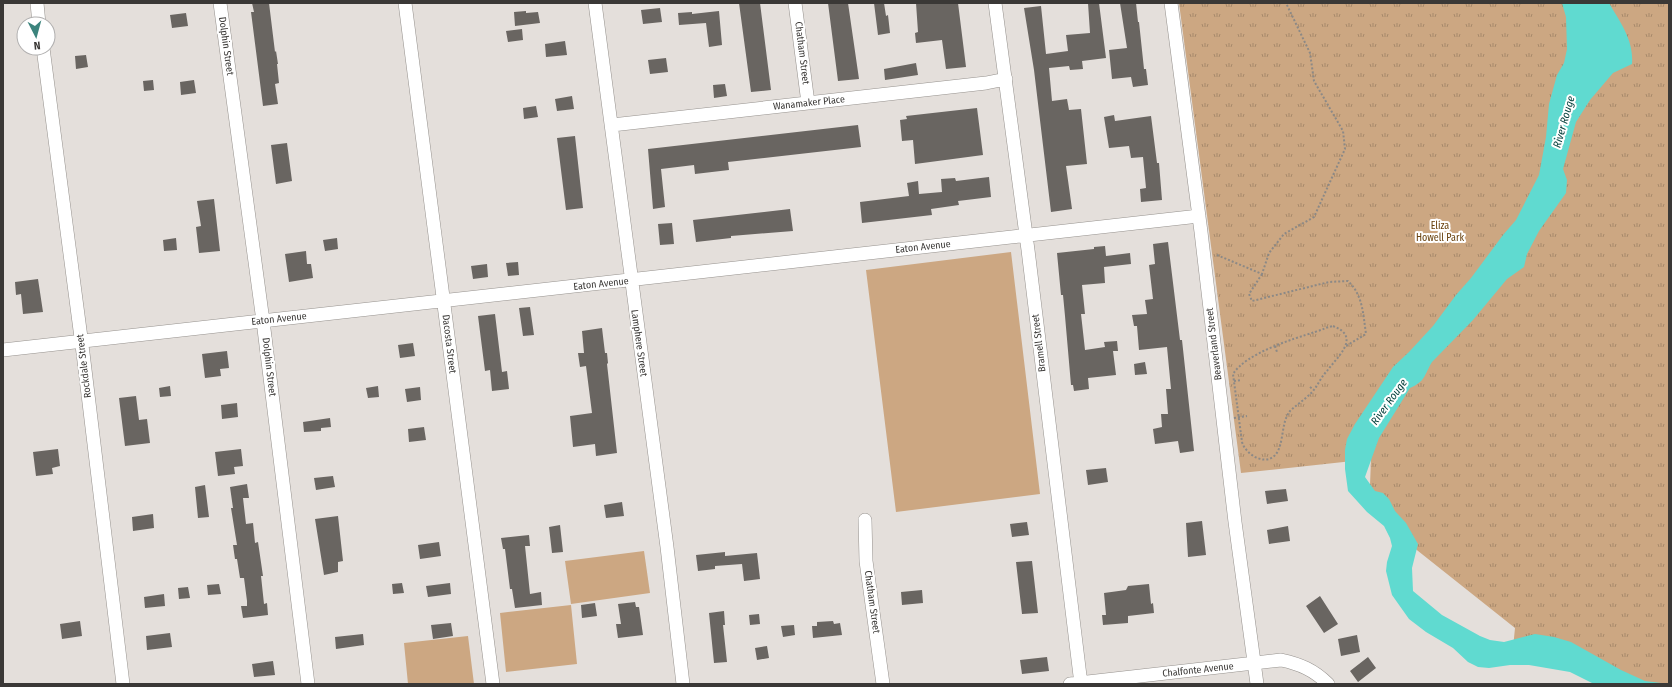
<svg xmlns="http://www.w3.org/2000/svg" width="1672" height="687" viewBox="0 0 1672 687" font-family="'Fira Sans Condensed',sans-serif">
	<style>
		.green { fill: #cca782 }
		.park { fill: url(#park-tufts) }
		.water { fill: #60dad0 }
		.building { fill: #696561 }
		.lines { fill: none; stroke-linecap: round; stroke-linejoin: round }
		.minor-casing { stroke: #96928e; stroke-width: 14 }
		.path { stroke: #8c8986; stroke-width: 2; stroke-dasharray: 2 2; stroke-linecap: butt }
		.minor { stroke: #fff; stroke-width: 13 }
		.labels { text-anchor: middle; dominant-baseline: central; stroke-width: 4; stroke-linejoin: round; paint-order: stroke }
		.street-label { font-size: 10px; fill: #3a3836; stroke: #fff }
		.park-label { font-size: 10px; fill: #68400c; stroke: #fff }
		.water-label { font-size: 11px; font-style: italic; fill: #07413d; stroke: #fff }
	</style>
	<defs>
		<pattern id="park-tufts" width="24" height="20" patternUnits="userSpaceOnUse"><rect width="24" height="20" fill="#cca782"/><path d="M3 7l-1-3M5 7V3M7 7l1-3M15 17l-1-3M17 17v-4M19 17l1-3" fill="none" stroke="#a7896b"/></pattern>
	</defs>
	<rect width="100%" height="100%" fill="#e4dfdb"/>
	<path class="green" d="M1011,252L1040,494L896,512L866,270Z
		M644,551L650,593L571,604L565,561Z
		M571,605L577,664L506,672L500,613Z
		M468,636L474,684H408L404,643Z"/>
	<path class="park" d="M1179,3H1669V684H1635L1513,648L1515,628L1369,512L1371,459L1241,473Z"/>
	<path class="water" d="M1562,3H1609C1620,22 1634,40 1632,64L1613,73L1590,100L1576,122L1563,169L1567,180L1566,193L1539,231L1527,254L1524,267L1507,279L1473,320L1432,362C1424,375 1426,381 1410,388L1379,438L1365,477L1375,491L1383,493L1389,499L1395,511L1406,523L1418,544L1412,568L1413,591L1442,615L1480,636L1490,640L1504,642L1535,634L1554,637L1571,642L1621,670L1645,681L1669,684H1594L1570,672L1529,665H1510L1489,668L1478,667L1468,662L1453,648L1426,632L1409,619L1392,595L1386,571L1387,562L1392,546L1390,538L1384,526L1367,512L1348,491L1345,469V450L1347,439L1355,424L1393,367L1409,352L1433,326L1456,295L1471,278L1503,235L1516,220L1539,175L1546,137L1549,104L1557,75L1564,63L1567,49L1566,17Z"/>
	<path class="building" d="M252,3H269L275,52L276,51L278,64H277L279,83L275,84L278,104L263,106L251,12H254Z
		M739,3H760L771,90L751,92Z
		M828,3H848L859,79L838,81Z
		M874,3H884L886,16L888,15L890,33L878,35Z
		M916,3H958L966,67L946,69L942,40L916,43L915,33L918,32Z
		M1088,3H1099L1106,58L1082,61L1083,69L1070,70L1069,66L1049,68L1052,101L1067,99L1069,110L1081,109L1087,164L1066,166L1072,209L1051,212L1034,70L1024,8L1041,6L1046,54L1068,51L1066,35L1090,33Z
		M1120,3H1136L1138,22H1139L1144,69H1146L1148,85L1133,87L1131,77L1112,79L1109,50L1127,48Z
		M660,8L662,22L643,24L641,10Z
		M526,11V13L538,12L540,23L515,26L514,12Z
		M719,11L722,45L709,47L706,23L679,25L678,13L692,12V14Z
		M186,13L188,26L172,28L170,15Z
		M522,29L523,40L508,42L506,31Z
		M565,41L567,55L546,57L545,44Z
		M86,55L88,67L76,69L75,56Z
		M666,58L668,72L650,74L648,60Z
		M916,63L918,75L885,80L884,69Z
		M153,80L154,90L144,91L143,81Z
		M194,80L196,93L181,95L180,82Z
		M725,84L727,96L714,98L713,85Z
		M572,96L574,109L557,111L555,99Z
		M536,106L538,117L524,119L523,108Z
		M977,108L983,155L915,164L913,140L902,141L900,120L907,119L906,116Z
		M1114,115L1115,121L1151,116L1157,163H1159L1162,200L1141,202L1140,189L1146,188L1143,157L1131,158L1129,146L1109,148L1104,117Z
		M858,125L861,147L728,162L729,170L695,174L694,165L661,169L665,207L653,209L648,149Z
		M575,136L583,208L566,210L557,138Z
		M287,143L292,181L276,184L271,145Z
		M989,177L991,197L958,201L959,205L931,209L932,215L862,223L860,202L909,196L907,183L918,181L919,194L942,192L941,179L955,178L956,181Z
		M214,199L220,251L199,253L196,227L201,226L197,201Z
		M790,209L793,231L731,236V238L696,242L693,220Z
		M672,223L674,244L660,245L658,224Z
		M176,238L177,250L164,251L163,240Z
		M337,238L338,249L325,251L323,240Z
		M1168,242L1180,340H1182L1194,451L1180,453L1178,441L1155,444L1153,429L1162,427L1161,414H1168L1166,389H1171L1167,347L1139,350L1137,326H1134L1132,315L1147,314L1145,300L1153,299L1149,265L1155,264L1153,244Z
		M1105,246L1106,256L1130,253L1131,264L1104,267L1105,283L1082,285L1085,314H1081L1085,350L1105,347L1104,342L1117,341L1118,351H1113L1116,375L1088,378L1089,389L1074,391L1073,385H1071L1065,316L1063,295H1061L1057,253L1094,249V247Z
		M306,251L307,264H311L313,278L289,282L285,254Z
		M518,262L519,275L508,276L506,263Z
		M487,264L488,277L473,279L471,266Z
		M38,279L43,312L23,314L21,294L16,295L15,282Z
		M530,307L534,335L523,336L519,308Z
		M495,314L502,372L507,371L509,389L492,391L490,370L485,371L478,316Z
		M602,328L605,353H607L608,363L607,364L617,453L596,456L595,444L573,447L570,416L592,413L586,366L580,367L578,353H584L582,331Z
		M413,343L415,356L400,358L398,345Z
		M227,351L229,368L220,369L221,376L205,378L202,354Z
		M1145,362L1147,374L1135,375L1134,364Z
		M170,386L171,396L160,397L159,388Z
		M378,386L379,397L368,398L366,388Z
		M420,387L421,400L407,402L405,389Z
		M136,396L139,420L147,419L150,443L125,446L119,398Z
		M237,403L238,417L222,419L221,405Z
		M330,418L331,427L321,428V431L304,432L303,422Z
		M424,427L426,440L409,442L408,429Z
		M58,449L60,466L52,468L53,474L36,476L33,452Z
		M241,449L243,466L234,467L235,474L218,476L215,452Z
		M1106,468L1108,482L1088,485L1086,470Z
		M333,476L335,487L316,490L314,478Z
		M247,484L249,498H243L246,524L253,523L255,543L258,542L263,576H261L264,604L267,603L268,615L243,618L241,606H247V601L244,578H240L237,559H235L233,545H237L231,508H233L230,487Z
		M205,485L209,517L198,518L195,487Z
		M1286,489L1288,501L1267,504L1265,491Z
		M622,502L624,516L606,518L604,505Z
		M153,514L154,528L133,531L132,517Z
		M338,516L343,561L338,562V572L324,575L315,519Z
		M1202,521L1206,555L1188,557L1186,523Z
		M1027,522L1029,535L1012,537L1010,524Z
		M560,525L563,552L552,553L549,527Z
		M1288,526L1290,541L1269,544L1267,530Z
		M529,535L530,546H525L530,594L541,592L542,605L515,608L512,589H510L505,549H503L501,538Z
		M439,542L441,556L420,559L418,545Z
		M725,552V556L757,553L760,579L744,581L742,564L715,566V569L698,571L696,555Z
		M1032,561L1038,613L1022,614L1016,562Z
		M402,583L404,593L393,594L392,584Z
		M450,583L451,594L428,597L426,586Z
		M219,584L221,594L208,595L207,585Z
		M1149,584L1151,604L1153,603L1154,613L1128,616V623L1103,625L1102,615H1106L1104,593L1126,590L1128,586Z
		M188,587L190,598L179,599L178,588Z
		M922,590L923,603L902,605L901,592Z
		M164,594L165,606L145,608L144,597Z
		M1320,596L1338,624L1324,633L1306,606Z
		M635,602L636,607H639L643,635L618,638L616,624H621L618,604Z
		M595,603L597,616L582,618L581,605Z
		M724,611L725,625H723L727,662L714,663L709,613Z
		M759,614L760,624L750,625L749,615Z
		M80,621L82,636L62,639L60,624Z
		M833,621L834,624L840,623L842,635L813,638L812,626H817V622Z
		M451,623L453,636L433,639L431,625Z
		M794,625L795,635L783,637L781,626Z
		M170,633L172,647L147,650L146,636Z
		M363,634L364,645L336,649L335,637Z
		M1357,635L1360,652L1341,656L1338,639Z
		M767,646L769,658L757,660L755,648Z
		M1047,657L1049,671L1022,674L1020,660Z
		M1368,657L1376,668L1358,682L1350,671Z
		M273,661L275,675L254,677L252,664Z"/>
	<g class="lines">
		<defs>
			<path id="minor" d="M37,3L39,24
				M220,3L263,321L308,684
				M405,3L493,684
				M595,3L667,547L683,684
				M795,3L808,103
				M995,3L1028,250L1081,684
				M1171,3L1201,232L1235,522L1257,684
				M43,48L83,353L123,684
				M612,125L986,83L1006,79
				M3,350L1199,216
				M865,520L866,561L883,684
				M1070,684L1281,660C1300,664 1314,670 1328,684"/>
		</defs>
		<use href="#minor" class="minor-casing"/>
		<path class="path" d="M1217,255L1262,274L1269,253L1284,234L1314,217L1345,149L1343,131L1314,81L1310,53L1286,3
			M1262,274L1249,294L1252,301L1329,282L1348,281C1363,295 1363,314 1366,334L1346,346
			M1333,326C1362,337 1337,357 1327,371C1321,377 1318,385 1313,391C1306,399 1297,404 1290,411C1280,423 1285,448 1273,457C1262,465 1245,453 1242,442L1233,374C1246,353 1293,339 1315,332C1322,330 1327,327 1333,326Z
			M1275,346L1277,352
			M1234,381L1241,380
			M1310,387L1314,390
			M1234,418L1247,416"/>
		<use href="#minor" class="minor"/>
	</g>
	<g class="labels">
		<g class="street-label">
			<text transform="translate(226 46) rotate(82)">Dolphin Street</text>
			<text transform="translate(802 53) rotate(83)">Chatham Street</text>
			<text transform="translate(809 103) rotate(-6)">Wanamaker Place</text>
			<text transform="translate(923 247) rotate(-6)">Eaton Avenue</text>
			<text transform="translate(601 284) rotate(-6)">Eaton Avenue</text>
			<text transform="translate(279 319) rotate(-6)">Eaton Avenue</text>
			<text transform="translate(639 343) rotate(82)">Lamphere Street</text>
			<text transform="translate(1039 343) rotate(-97)">Bramell Street</text>
			<text transform="translate(449 344) rotate(83)">Dacosta Street</text>
			<text transform="translate(1214 344) rotate(-97)">Beaverland Street</text>
			<text transform="translate(84 366) rotate(-97)">Rockdale Street</text>
			<text transform="translate(269 367) rotate(83)">Dolphin Street</text>
			<text transform="translate(872 602) rotate(82)">Chatham Street</text>
			<text transform="translate(1198 670) rotate(-6)">Chalfonte Avenue</text>
		</g>
		<g class="park-label">
			<text x="1440" y="226">Eliza<tspan x="1440" dy="12">Howell Park</tspan></text>
		</g>
		<g class="water-label">
			<text transform="translate(1564 122) rotate(-74)">River Rouge</text>
			<text transform="translate(1389 402) rotate(-54)">River Rouge</text>
		</g>
	</g>
	<rect width="1672" height="687" fill="none" stroke="#3a3836" stroke-width="8"/>
	<g transform="translate(36 36) rotate(174)"><circle r="19" fill="#ffffff" stroke="#b0afaf"/>
	<path d="M0-3L7 15L0 10L-7 15Z" fill="#3c847d"/>
	<text y="-6" font-size="11" font-weight="bold" text-anchor="middle" fill="#3a3836">N</text>
	</g>
</svg>
